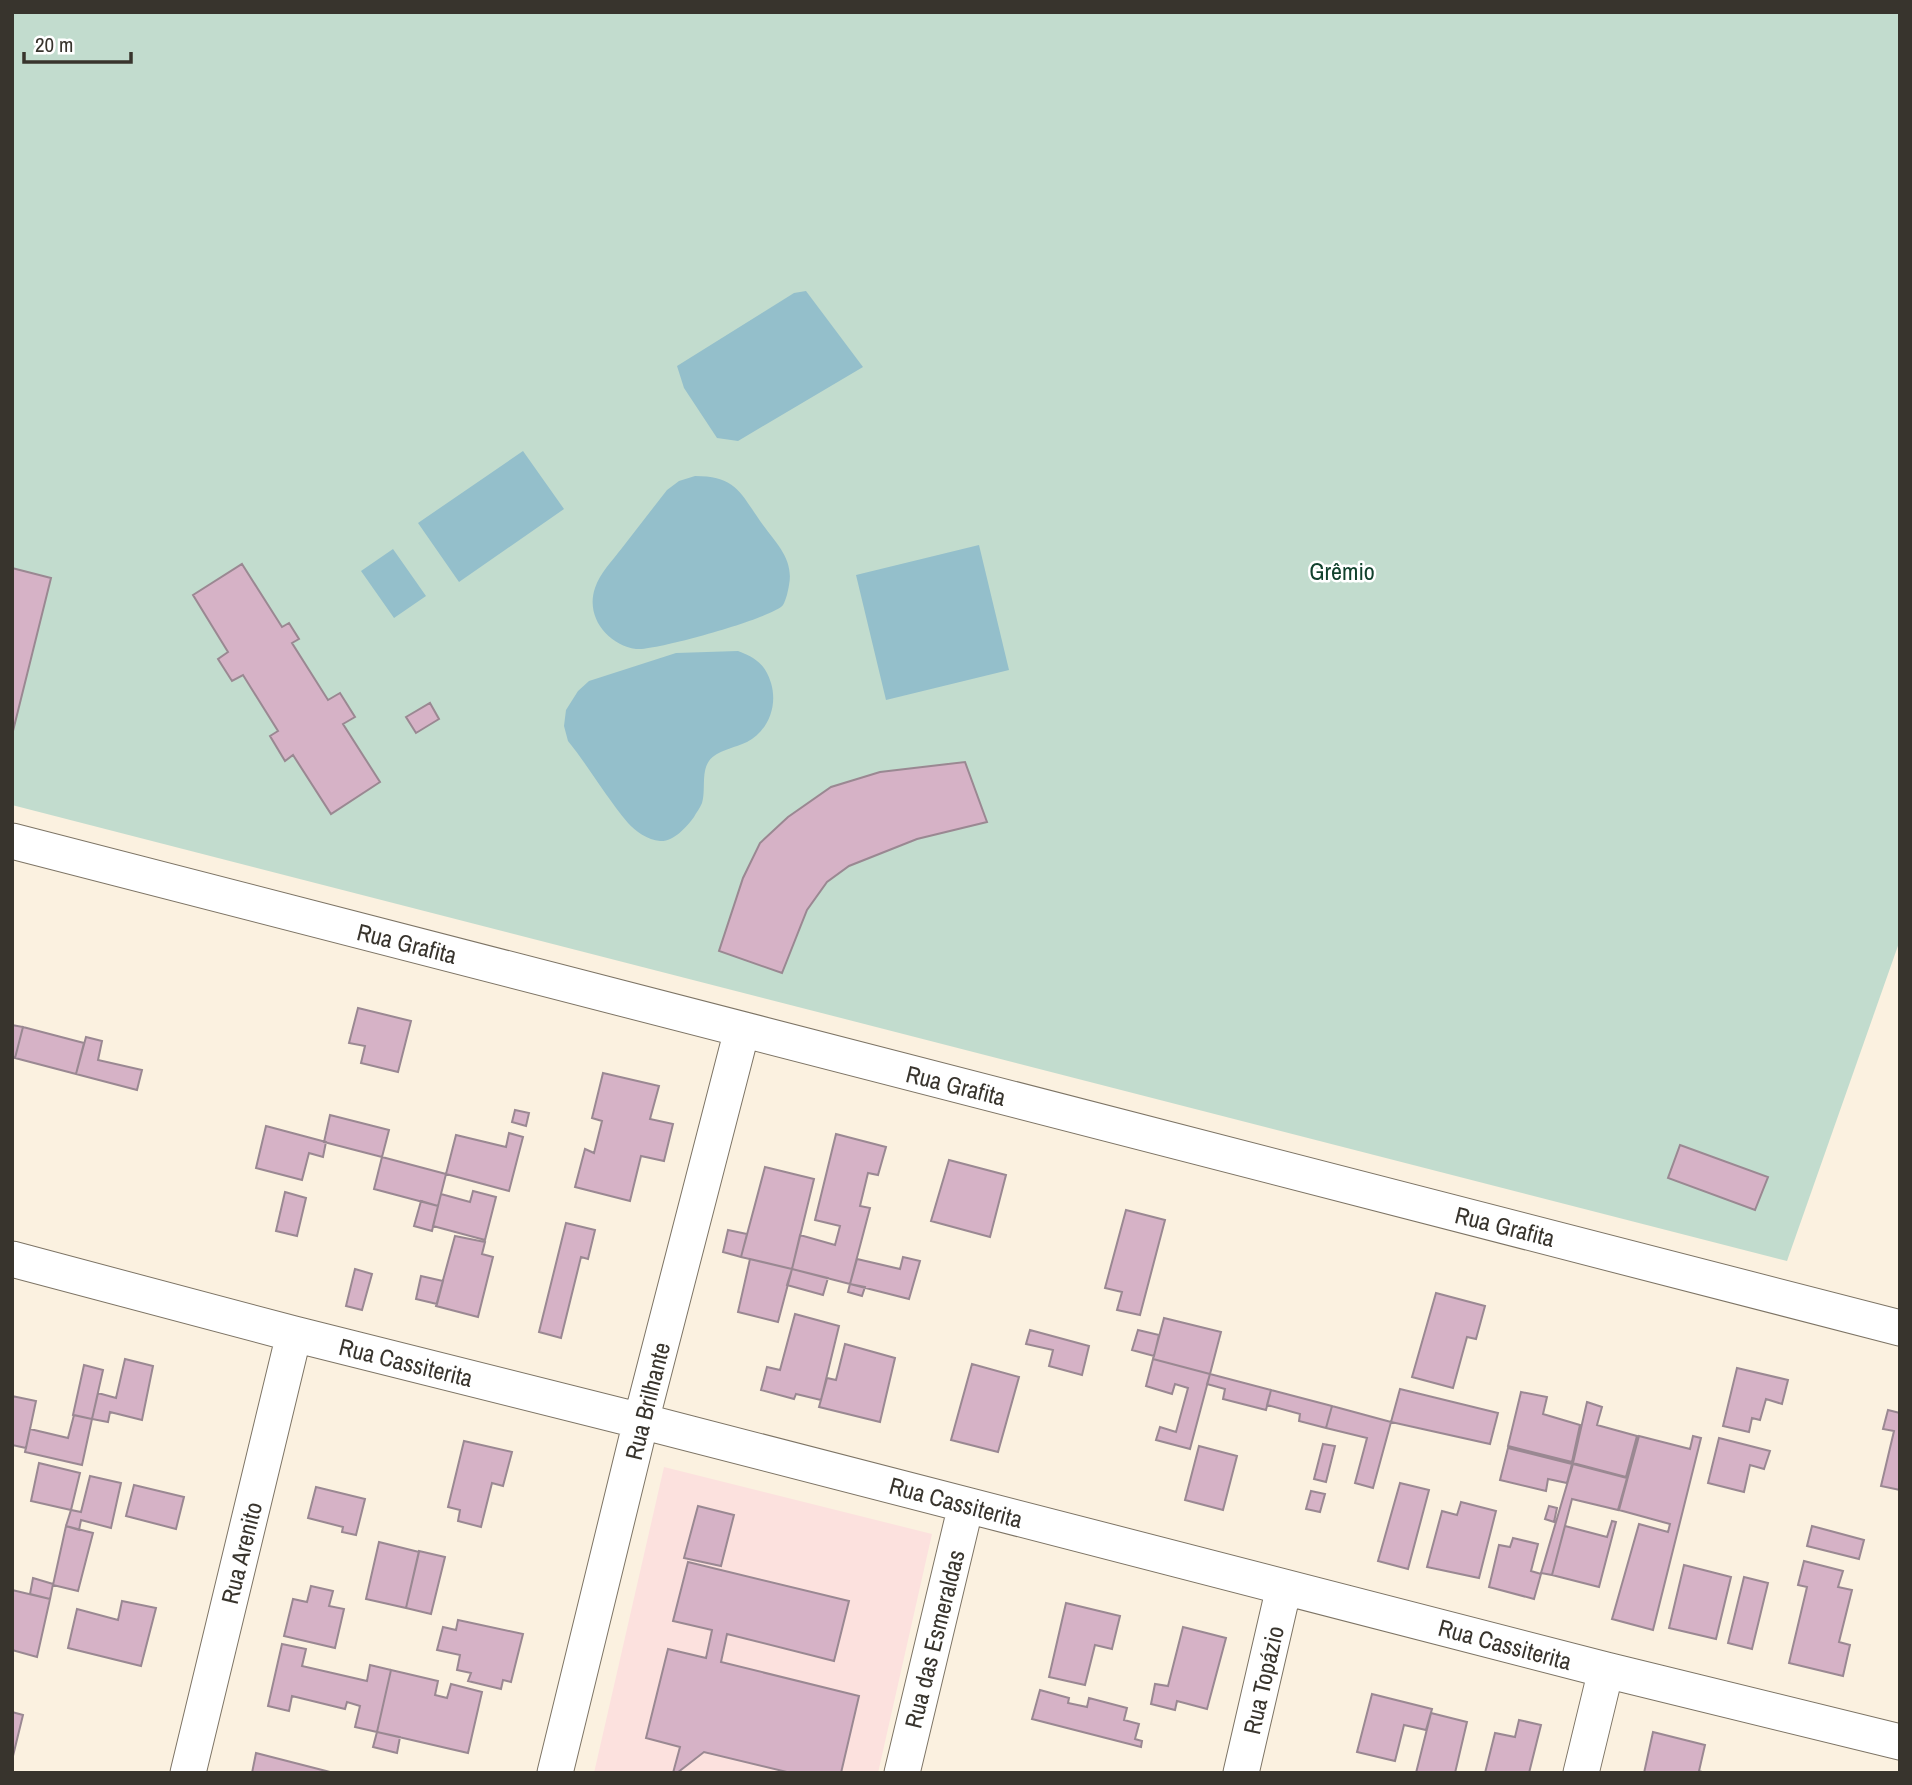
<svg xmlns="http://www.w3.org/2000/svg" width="1912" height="1785" viewBox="0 0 1912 1785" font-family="'Archivo Narrow',sans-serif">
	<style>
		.education { fill: #fce1de }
		.green { fill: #c2dcce }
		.water { fill: #94bfcb }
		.building { fill: #d6b2c6; stroke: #9a8892; stroke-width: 2 }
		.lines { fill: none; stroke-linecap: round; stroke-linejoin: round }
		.street-casing { stroke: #7d7465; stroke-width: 37 }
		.street { stroke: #fff; stroke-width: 35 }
		.labels { text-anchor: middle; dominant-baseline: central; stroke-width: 5; stroke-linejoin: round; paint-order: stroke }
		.park-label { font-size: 24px; fill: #11412d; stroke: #fff }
		.street-label { font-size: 24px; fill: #38342d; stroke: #fff }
	</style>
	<rect width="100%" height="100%" fill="#fbf1e0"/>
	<path class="education" d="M664,1467L932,1534L878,1773H594Z"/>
	<path class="green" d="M12,12H1900V940L1787,1261L12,805Z"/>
	<path class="water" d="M806,291L863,367L738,441L717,438L684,388L677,366L794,293Z
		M523,451L564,509L459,582L418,523Z
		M695,476C737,476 740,493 763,525C777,544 794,560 789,585C788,591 786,600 783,605C773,618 654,651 636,649C608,645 585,617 595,588C600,573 612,561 622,548C637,529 652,509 667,490L679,481Z
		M979,545L1009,670L886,700L856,575Z
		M393,549L426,596L394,618L361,571Z
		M738,651C756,658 765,664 771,683C778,706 768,731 747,742C735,748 717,750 709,761C701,772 706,791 702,803C700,808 696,813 694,817C687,827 673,842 660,841C648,840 635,831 628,823C606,797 589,767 568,741L564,726L566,710L578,691L589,681L676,653Z"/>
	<path class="building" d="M242,564L282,627L289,623L299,639L292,643L328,700L340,693L355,717L343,724L380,782L331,814L293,755L285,761L270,736L278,731L243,675L232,681L218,659L228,652L193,595Z
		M12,568L51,578L12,735Z
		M430,703L439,719L416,733L406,717Z
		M965,762L987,822L917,839L849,866L827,882L807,910L782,973L719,951L743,878L760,843L788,817L831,787L880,772Z
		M358,1008L411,1021L398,1072L361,1063L365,1046L349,1043Z
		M12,1025L23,1027L15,1058L12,1057Z
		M23,1027L84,1043L76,1074L15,1058Z
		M86,1037L102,1041L98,1060L142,1070L137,1090L76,1074Z
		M603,1073L659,1086L650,1119L673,1124L664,1161L641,1156L630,1201L575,1187L585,1149L594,1153L602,1121L592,1118Z
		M515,1110L529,1113L526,1126L512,1122Z
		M330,1115L389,1130L382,1157L324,1142Z
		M266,1126L326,1142L323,1157L309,1153L302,1180L256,1168Z
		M509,1133L523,1137L509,1191L446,1174L456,1135L506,1147Z
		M836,1134L886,1147L878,1175L868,1173L860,1206L870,1208L850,1284L792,1269L800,1235L835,1245L840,1226L815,1220Z
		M1680,1145L1768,1177L1755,1210L1668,1178Z
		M382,1157L446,1174L438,1206L374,1189Z
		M949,1160L1006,1175L990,1237L931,1221Z
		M765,1167L814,1179L792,1269L741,1257Z
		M473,1191L496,1197L485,1240L433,1226L441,1194L470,1202Z
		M285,1192L306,1198L297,1236L276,1231Z
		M421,1201L438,1206L432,1231L414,1226Z
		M1126,1210L1165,1220L1140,1315L1117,1310L1122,1292L1105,1288Z
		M566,1223L595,1230L588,1259L581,1257L561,1338L539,1332Z
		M728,1230L747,1234L741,1257L723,1252Z
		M455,1236L485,1242L482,1254L493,1257L478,1317L436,1306Z
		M903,1257L920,1261L909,1299L850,1284L857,1259L900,1269Z
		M750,1259L792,1269L778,1322L738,1312Z
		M355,1269L372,1274L362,1310L346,1306Z
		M792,1269L828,1278L823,1295L787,1285Z
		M421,1276L443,1281L437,1304L416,1299Z
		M850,1284L865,1287L862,1296L848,1292Z
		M1436,1293L1485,1306L1476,1339L1467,1337L1453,1388L1412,1377Z
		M795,1314L839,1326L821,1400L796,1394L794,1399L761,1390L767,1367L780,1370Z
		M1164,1318L1221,1332L1210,1374L1153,1359Z
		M1030,1330L1089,1346L1082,1375L1049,1366L1053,1350L1026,1344Z
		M1138,1330L1159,1335L1154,1356L1132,1350Z
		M845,1344L895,1358L880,1422L819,1407L827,1378L836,1380Z
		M125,1359L153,1366L142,1420L110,1412L108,1422L92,1419L98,1393L116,1398Z
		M1153,1359L1210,1374L1190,1449L1156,1440L1160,1427L1176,1432L1188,1388L1175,1384L1172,1394L1146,1386Z
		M972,1364L1019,1377L998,1452L951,1440Z
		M84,1365L103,1370L92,1419L73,1415Z
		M1737,1368L1788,1380L1782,1404L1766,1399L1760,1420L1752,1418L1749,1432L1723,1426Z
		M1210,1374L1271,1390L1266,1410L1223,1399L1225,1389L1207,1384Z
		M1400,1389L1498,1413L1490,1444L1391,1422Z
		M1271,1390L1332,1406L1326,1428L1299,1421L1300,1414L1267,1405Z
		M1521,1392L1547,1397L1543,1414L1580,1425L1572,1462L1508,1446Z
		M12,1396L36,1401L26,1448L12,1445Z
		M1587,1402L1602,1407L1597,1425L1637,1436L1626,1477L1573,1463Z
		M1332,1406L1391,1422L1373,1488L1355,1483L1367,1438L1326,1428Z
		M1888,1410L1900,1413V1490L1881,1486L1894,1431L1883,1429Z
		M74,1415L92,1419L82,1465L25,1452L30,1429L68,1438Z
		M1639,1436L1690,1449L1693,1436L1701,1438L1653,1630L1612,1619L1639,1524L1668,1532L1670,1524L1619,1510Z
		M1719,1438L1770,1451L1764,1469L1750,1465L1744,1492L1708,1483Z
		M464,1441L512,1452L503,1486L492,1483L481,1527L458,1521L460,1510L448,1507Z
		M1323,1444L1335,1446L1326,1482L1314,1479Z
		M1199,1446L1237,1456L1223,1510L1185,1500Z
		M1508,1448L1572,1464L1567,1483L1548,1479L1546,1491L1500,1480Z
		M39,1463L80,1473L71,1510L31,1501Z
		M1573,1464L1627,1478L1618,1510L1572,1499L1552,1575L1541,1573Z
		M90,1476L121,1483L111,1528L81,1520L79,1530L66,1526L71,1510L81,1512Z
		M1400,1483L1429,1490L1408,1569L1378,1561Z
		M134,1485L184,1497L176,1529L126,1516Z
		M316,1487L365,1499L356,1535L342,1532L343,1527L308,1518Z
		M1311,1491L1325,1494L1320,1512L1306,1509Z
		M1461,1502L1496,1511L1479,1578L1427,1567L1442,1511L1457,1515Z
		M698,1506L734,1515L721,1566L684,1558Z
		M1549,1506L1557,1508L1554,1522L1545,1519Z
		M1612,1521L1616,1522L1599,1587L1552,1575L1565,1526L1607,1537Z
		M66,1526L93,1533L78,1591L53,1585Z
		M1812,1526L1864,1540L1859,1559L1807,1546Z
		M1513,1538L1538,1544L1531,1571L1541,1574L1534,1599L1489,1587L1499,1545L1510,1547Z
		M379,1542L419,1552L406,1608L366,1599Z
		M419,1551L445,1557L431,1614L406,1608Z
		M1804,1561L1843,1571L1838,1587L1852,1590L1839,1642L1850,1645L1843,1676L1789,1663L1807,1587L1798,1585Z
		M688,1562L849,1601L834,1661L727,1634L721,1662L859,1696L841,1773H791L704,1752L677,1773H673L680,1747L646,1738L668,1649L706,1658L712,1630L673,1621Z
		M1684,1565L1731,1577L1716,1639L1669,1628Z
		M1744,1577L1768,1583L1752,1649L1728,1643Z
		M33,1578L53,1584L50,1599L30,1594Z
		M311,1586L333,1591L329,1606L344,1609L335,1648L284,1636L293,1599L307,1602Z
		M12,1590L50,1599L37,1657L12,1650Z
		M122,1601L156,1608L141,1666L68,1648L77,1609L118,1620Z
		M1066,1603L1120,1616L1112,1649L1095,1645L1085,1685L1049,1677Z
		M458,1620L523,1634L511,1682L503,1680L501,1689L468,1681L471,1673L457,1670L460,1655L437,1650L443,1627L456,1630Z
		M1183,1627L1226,1638L1207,1709L1177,1701L1175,1710L1151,1704L1155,1684L1168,1686Z
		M282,1644L306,1649L302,1666L367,1681L370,1665L391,1670L377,1732L355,1727L360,1706L347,1702L345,1709L292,1696L289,1711L268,1706Z
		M391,1670L438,1681L435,1695L447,1698L451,1684L482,1692L468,1753L377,1732Z
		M1040,1690L1069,1698L1068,1703L1087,1707L1089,1698L1127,1708L1124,1720L1139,1724L1135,1739L1142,1741L1141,1747L1032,1719Z
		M1372,1694L1432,1709L1426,1730L1404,1725L1395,1761L1357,1752Z
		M12,1712L23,1715L12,1760Z
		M1431,1713L1467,1722L1455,1773H1416Z
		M1519,1720L1541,1725L1529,1773H1485L1495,1733L1515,1737Z
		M377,1732L400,1737L397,1753L373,1747Z
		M1653,1732L1705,1745L1699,1771L1705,1773H1644Z
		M256,1753L334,1773H252Z"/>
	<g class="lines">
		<defs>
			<path id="street" d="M12,841L1900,1328
				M12,1259L294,1334L641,1421L1606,1670L1900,1742
				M188,1773L294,1334
				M555,1773L641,1421L742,1030
				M902,1773L966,1505
				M1241,1773L1284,1587
				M1581,1773L1606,1670"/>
		</defs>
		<use href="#street" class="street-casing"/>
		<use href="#street" class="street"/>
	</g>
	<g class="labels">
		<g class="park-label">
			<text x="1342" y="571">Grêmio</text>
		</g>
		<g class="street-label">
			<text transform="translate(407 943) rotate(14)">Rua Grafita</text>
			<text transform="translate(956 1085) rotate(14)">Rua Grafita</text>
			<text transform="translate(1505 1226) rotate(14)">Rua Grafita</text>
			<text transform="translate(406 1362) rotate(14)">Rua Cassiterita</text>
			<text transform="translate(647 1401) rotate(-76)">Rua Brilhante</text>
			<text transform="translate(956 1502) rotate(15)">Rua Cassiterita</text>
			<text transform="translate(241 1553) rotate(-76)">Rua Arenito</text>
			<text transform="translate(934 1639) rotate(-76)">Rua das Esmeraldas</text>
			<text transform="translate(1505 1644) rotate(15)">Rua Cassiterita</text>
			<text transform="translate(1263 1680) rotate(-77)">Rua Topázio</text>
		</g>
	</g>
	<rect width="1912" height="1785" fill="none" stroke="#38342d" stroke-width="28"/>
	<path d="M24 52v10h107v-10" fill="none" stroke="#38342d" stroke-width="3.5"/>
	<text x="35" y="52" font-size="21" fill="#38342d" stroke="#ffffff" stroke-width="5" paint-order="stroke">20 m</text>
</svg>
